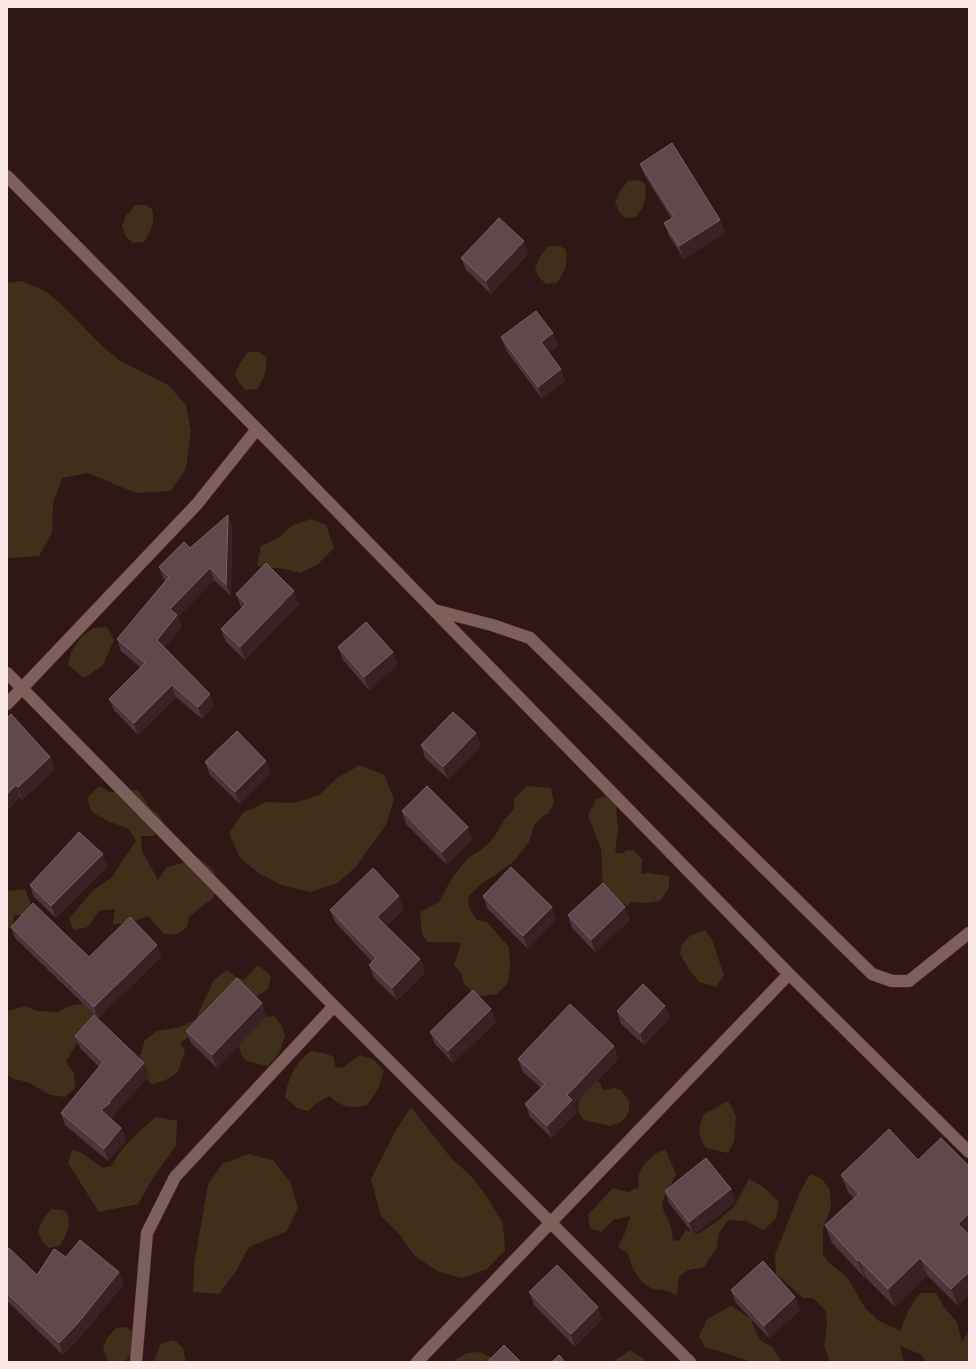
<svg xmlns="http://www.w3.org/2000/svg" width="976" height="1369" viewBox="0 0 976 1369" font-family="'IBM Plex Serif',serif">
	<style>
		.green { fill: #40301a }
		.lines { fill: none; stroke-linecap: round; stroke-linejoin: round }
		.minor-casing { stroke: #453130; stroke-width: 13 }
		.minor { stroke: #7e5f5c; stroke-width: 12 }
		.wall { fill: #4e353b }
		.shaded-wall { fill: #3a2124 }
		.building { fill: #61484d; stroke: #796166 }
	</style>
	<rect width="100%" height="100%" fill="#301715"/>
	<path class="green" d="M639,180L645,184C647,199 645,205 636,217L626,218L619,212L615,202L620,191L628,181Z
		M135,205H146L152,209C155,224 152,229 144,242L133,243L126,237L122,226L126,216Z
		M548,246H560L566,250C568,265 565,270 557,283L546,284L540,278L535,268L540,257Z
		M22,281L47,292L65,308L101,345L120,361L168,385L186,405L191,432L186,468L171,491L136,493L88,473L62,478L53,503L52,533L39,556L8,558L7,557V283Z
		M248,352H259L266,357C267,371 265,377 257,389L246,390L240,384L235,374L240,363Z
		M311,519L326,525L334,548L317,565L300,573L285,569L257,566L261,546L278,538L293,525Z
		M107,627L114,640L103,665L84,678L68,665L71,652L82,636L94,628Z
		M360,765L384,775L394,799L386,825L356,867L337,883L311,892L284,886L260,874L240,858L229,833L243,813L267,802L295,803L319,795L337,778Z
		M99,786L110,792L138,790L150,808L158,814L164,823L154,836H141L142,851L158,880L166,868L198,858C220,873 217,874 213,899L203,905L189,917L187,927L178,934H164L148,916L130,923L113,924L115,909L99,911L88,927L74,930L69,919L92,891L111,878L136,841L129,829L108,821L92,812L87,798Z
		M527,786L551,788L554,803L548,814L544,815L534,825L529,842L514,861L498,873L482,883L468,897L469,908L477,920L487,922L509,947L510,969L507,984L497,994L481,996L474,993L464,984L461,973L454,965L461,944L456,942H428L422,934L420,912L439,902L452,878L467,859L486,846L495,836L504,820L514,809V799Z
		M606,796L616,805L618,830L615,852L622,854L627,850L634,851L642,859L641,874L649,873L669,876V888L660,901L646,903L631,902L627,906L603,888L601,848L588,816L596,799Z
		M25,889L31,905L26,915H14L13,927L7,929V891Z
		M705,930L712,940L724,975L716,987L699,982L689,969L680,954L681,945L690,936Z
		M258,965L271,976L268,989C240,1009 208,1022 180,1043L185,1050L178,1072L164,1081L152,1084L140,1073V1056L145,1040L157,1031L181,1027L196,1019L205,999L214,980L227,970L236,977L244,980Z
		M86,1003L94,1013L88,1026L66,1061L74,1073L75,1088L65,1097L50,1095L28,1082L14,1079L7,1075V1011L25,1006L37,1011L57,1012L70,1006Z
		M274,1016L281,1025L285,1036L279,1053L268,1066C244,1061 240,1062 238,1036L256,1019Z
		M311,1051L324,1053L334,1057L335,1067L342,1068L360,1055L374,1060L384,1071L378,1089L367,1105C348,1109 343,1107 329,1096L317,1103L308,1111L297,1108L285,1097C288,1078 295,1063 311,1051Z
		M595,1079L600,1083L603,1090L615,1088L621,1090L629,1101V1109L626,1117L621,1122L610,1126L584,1120L579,1113L578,1106L582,1091Z
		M728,1101L736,1116L734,1141L728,1153L706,1148C697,1133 698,1130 704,1114Z
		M411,1107L451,1158L472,1177L488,1198L503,1224L505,1250L487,1269L462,1278L437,1271L415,1256L399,1234L381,1216L371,1179L396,1130Z
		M156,1117L177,1121L176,1146L156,1173L138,1204L99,1212L68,1163L72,1150L80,1152L103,1168L111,1166C123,1145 138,1133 156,1117Z
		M665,1149L676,1174L662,1203L664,1212L671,1227L673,1240L679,1241L686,1230L698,1234L716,1222L733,1208L749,1179L763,1187L779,1202L776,1218L764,1230L746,1221L728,1220L719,1233L717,1247L704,1267L688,1270L679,1277L677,1295L664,1290L652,1289L641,1281L633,1269L628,1254L618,1247L625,1233L630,1216L613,1220L601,1232L590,1228L588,1215L613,1188L628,1192L639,1187C639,1183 637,1177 639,1174C643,1162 654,1154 665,1149Z
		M248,1154L273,1160L290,1182L298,1208L287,1231L249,1247L236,1271L219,1294L193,1292L194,1265L208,1185L222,1164Z
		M810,1174L822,1179L830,1190L831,1207L823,1228V1254L829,1263L847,1277L865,1308L879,1321L900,1331L908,1311L920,1293H936L944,1307L957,1322L962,1342L969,1330V1362H927L920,1354L900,1346L904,1362H830L824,1345L827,1324L826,1311L813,1298H803L776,1274L775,1255L800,1192Z
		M51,1209L62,1210L68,1214C70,1229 67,1234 59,1246L49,1248L42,1241L38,1231L43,1220Z
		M731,1306L750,1318L760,1340L772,1347L782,1362H751L731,1355L705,1347L699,1336L707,1319Z
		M126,1327L133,1332L131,1353L125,1362H110L107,1359L103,1349L107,1338L116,1328Z
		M174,1340L183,1348L186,1362H153L161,1344Z
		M630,1350L645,1360V1362H613Z
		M480,1352L492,1358L493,1362H452L467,1353Z"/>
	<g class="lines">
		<defs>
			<path id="minor" d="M7,176L257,429L789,974L969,1152
				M434,610L492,625L530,638L872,974L892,981H909L969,933
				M7,673L334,1006L690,1362
				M7,704L197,504L257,429
				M136,1362L147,1233L175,1177L334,1006
				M417,1362L789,974"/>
		</defs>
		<use href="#minor" class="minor-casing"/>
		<use href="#minor" class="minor"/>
	</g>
	<path class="wall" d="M640,164L720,220L725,233L684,259L669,236L664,223L671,218L645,176Z
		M528,254L491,294L466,270L461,258Z
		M553,333L558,346L549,352L565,381L542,399L506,350L501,337Z
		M232,526L231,596L214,580L178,617L182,627L164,648L214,706L202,719L176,697L138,735L114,710L109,699L141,668L121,651L117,639L165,581L163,578L159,567L190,548Z
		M236,594L299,604L245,660L226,642L221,629L242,608L241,607Z
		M338,647L393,652L397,665L369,690L343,660Z
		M7,718L50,757L55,770L22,800L20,797L7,811Z
		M476,733L481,746L448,779L425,758L421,745Z
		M205,762L271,773L240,804L210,775Z
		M402,811L468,827L472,840L447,865L406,824Z
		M103,854L107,867L56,918L34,897L30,885Z
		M483,896L556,919L528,949L487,908Z
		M625,907L630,920L595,952L572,928L568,915Z
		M404,909L386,926L420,959L425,972L397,1000L374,978L369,965L372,962L335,922L330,910Z
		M11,927L89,957L157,945L161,957L98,1018L15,938Z
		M665,1006L670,1018L644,1045L621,1024L617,1011Z
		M267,1016L217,1068L191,1043L186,1031Z
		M496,1022L453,1063L435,1044L430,1032Z
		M75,1036L149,1076L114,1114V1115L111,1119L121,1128L126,1140L108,1161L65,1125L61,1113L99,1067L80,1048Z
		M614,1046L618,1059L574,1105L577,1112L552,1138L530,1117L525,1104L541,1088L523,1072L518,1059Z
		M918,1160L958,1306L927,1275L895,1307L866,1278H865L832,1243L825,1225L854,1198L848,1192L841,1175Z
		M731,1189L735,1202L694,1235L669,1203L665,1191Z
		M7,1250L37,1275L66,1257L119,1272L124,1284L82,1335L63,1355L7,1301Z
		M731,1290L800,1310L769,1338L736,1303Z
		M529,1292L602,1319L575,1347L534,1305Z"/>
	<path class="shaded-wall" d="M720,220L725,233L684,259L679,246Z
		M524,241L528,254L491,294L486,281Z
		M553,333L558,346L545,355L541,342Z
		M561,369L565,381L542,399L538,387Z
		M228,515L232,526L231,596L226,585Z
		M210,568L214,580L178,617L182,627L161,652L157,640L170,609Z
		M294,591L299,604L245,660L240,647Z
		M393,652L397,665L369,690L364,677Z
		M172,685L176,697L138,735L134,723Z
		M210,694L214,706L202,719L198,707Z
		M476,733L481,746L448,779L443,767Z
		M50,757L55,770L22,800L18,787Z
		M266,761L271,773L240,804L235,792Z
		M16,785L20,797L7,811V794Z
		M468,827L472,840L447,865L442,852Z
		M103,854L107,867L56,918L51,906Z
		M399,896L404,909L382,929L377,917Z
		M552,907L556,919L528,949L523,936Z
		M625,907L630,920L595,952L591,940Z
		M157,945L161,957L98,1018L94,1007Z
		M420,959L425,972L397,1000L392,988Z
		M262,1003L267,1016L217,1068L212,1055Z
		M665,1006L670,1018L644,1045L640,1033Z
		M491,1009L496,1022L453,1063L448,1051Z
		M614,1046L618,1059L574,1105L577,1112L552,1138L547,1126L567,1095Z
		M144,1063L149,1076L114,1114V1115L105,1123L101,1110Z
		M121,1128L126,1140L108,1161L104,1149Z
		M731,1189L735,1202L694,1235L689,1222Z
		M969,1213V1237L958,1224Z
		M920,1258L927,1275L895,1307L888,1289Z
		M859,1260L866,1278H865L858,1261Z
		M119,1272L124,1284L82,1335L63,1355L59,1343Z
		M969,1272V1295L958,1306L951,1289Z
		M795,1297L800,1310L769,1338L764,1326Z
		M598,1307L602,1319L575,1347L571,1334Z"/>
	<path class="building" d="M672,143L720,220L679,246L664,223L674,217L640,164Z
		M499,218L524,241L486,281L461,258Z
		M536,311L553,333L541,342L561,369L538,387L501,337Z
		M228,515L226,585L210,568L170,609L177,615L157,640L210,694L198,707L172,685L134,723L109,699L145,663L117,639L169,577L159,567L184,542L190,548Z
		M266,563L294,591L240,647L221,629L246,604L236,594Z
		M366,622L393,652L364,677L338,647Z
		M453,712L476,733L443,767L421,745Z
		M11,714L50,757L18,787L16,785L7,794V718Z
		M237,731L266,761L235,792L205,762Z
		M427,786L468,827L442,852L402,811Z
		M79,832L103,854L51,906L30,885Z
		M511,867L552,907L523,936L483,896Z
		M373,868L399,896L377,917L420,959L392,988L369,965L376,958L330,910Z
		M603,883L625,907L591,940L568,915Z
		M33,903L89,957L130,917L157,945L94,1007L11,927Z
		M237,978L262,1003L212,1055L186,1031Z
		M643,984L665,1006L640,1033L617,1011Z
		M473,990L491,1009L448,1051L430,1032Z
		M570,1004L614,1046L567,1095L572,1100L547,1126L525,1104L545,1084L518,1059Z
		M94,1015L144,1063L109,1102L110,1103L101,1110L121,1128L104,1149L61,1113L103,1062L75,1036Z
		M889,1129L918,1160L941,1138L969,1166V1213L958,1224L969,1235V1272L951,1289L920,1258L888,1289L859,1260L858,1261L825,1225L859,1194L841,1175Z
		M706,1158L731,1189L689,1222L665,1191Z
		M80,1240L119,1272L78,1323L59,1343L7,1293V1250L9,1248L37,1275L54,1249L66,1257Z
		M763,1261L795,1297L764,1326L731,1290Z
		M557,1265L598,1307L571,1334L529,1292Z
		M504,1345L521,1362H487Z
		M559,1355L565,1362H552Z"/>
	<rect width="976" height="1369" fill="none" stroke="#fce9e7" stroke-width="16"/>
</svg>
